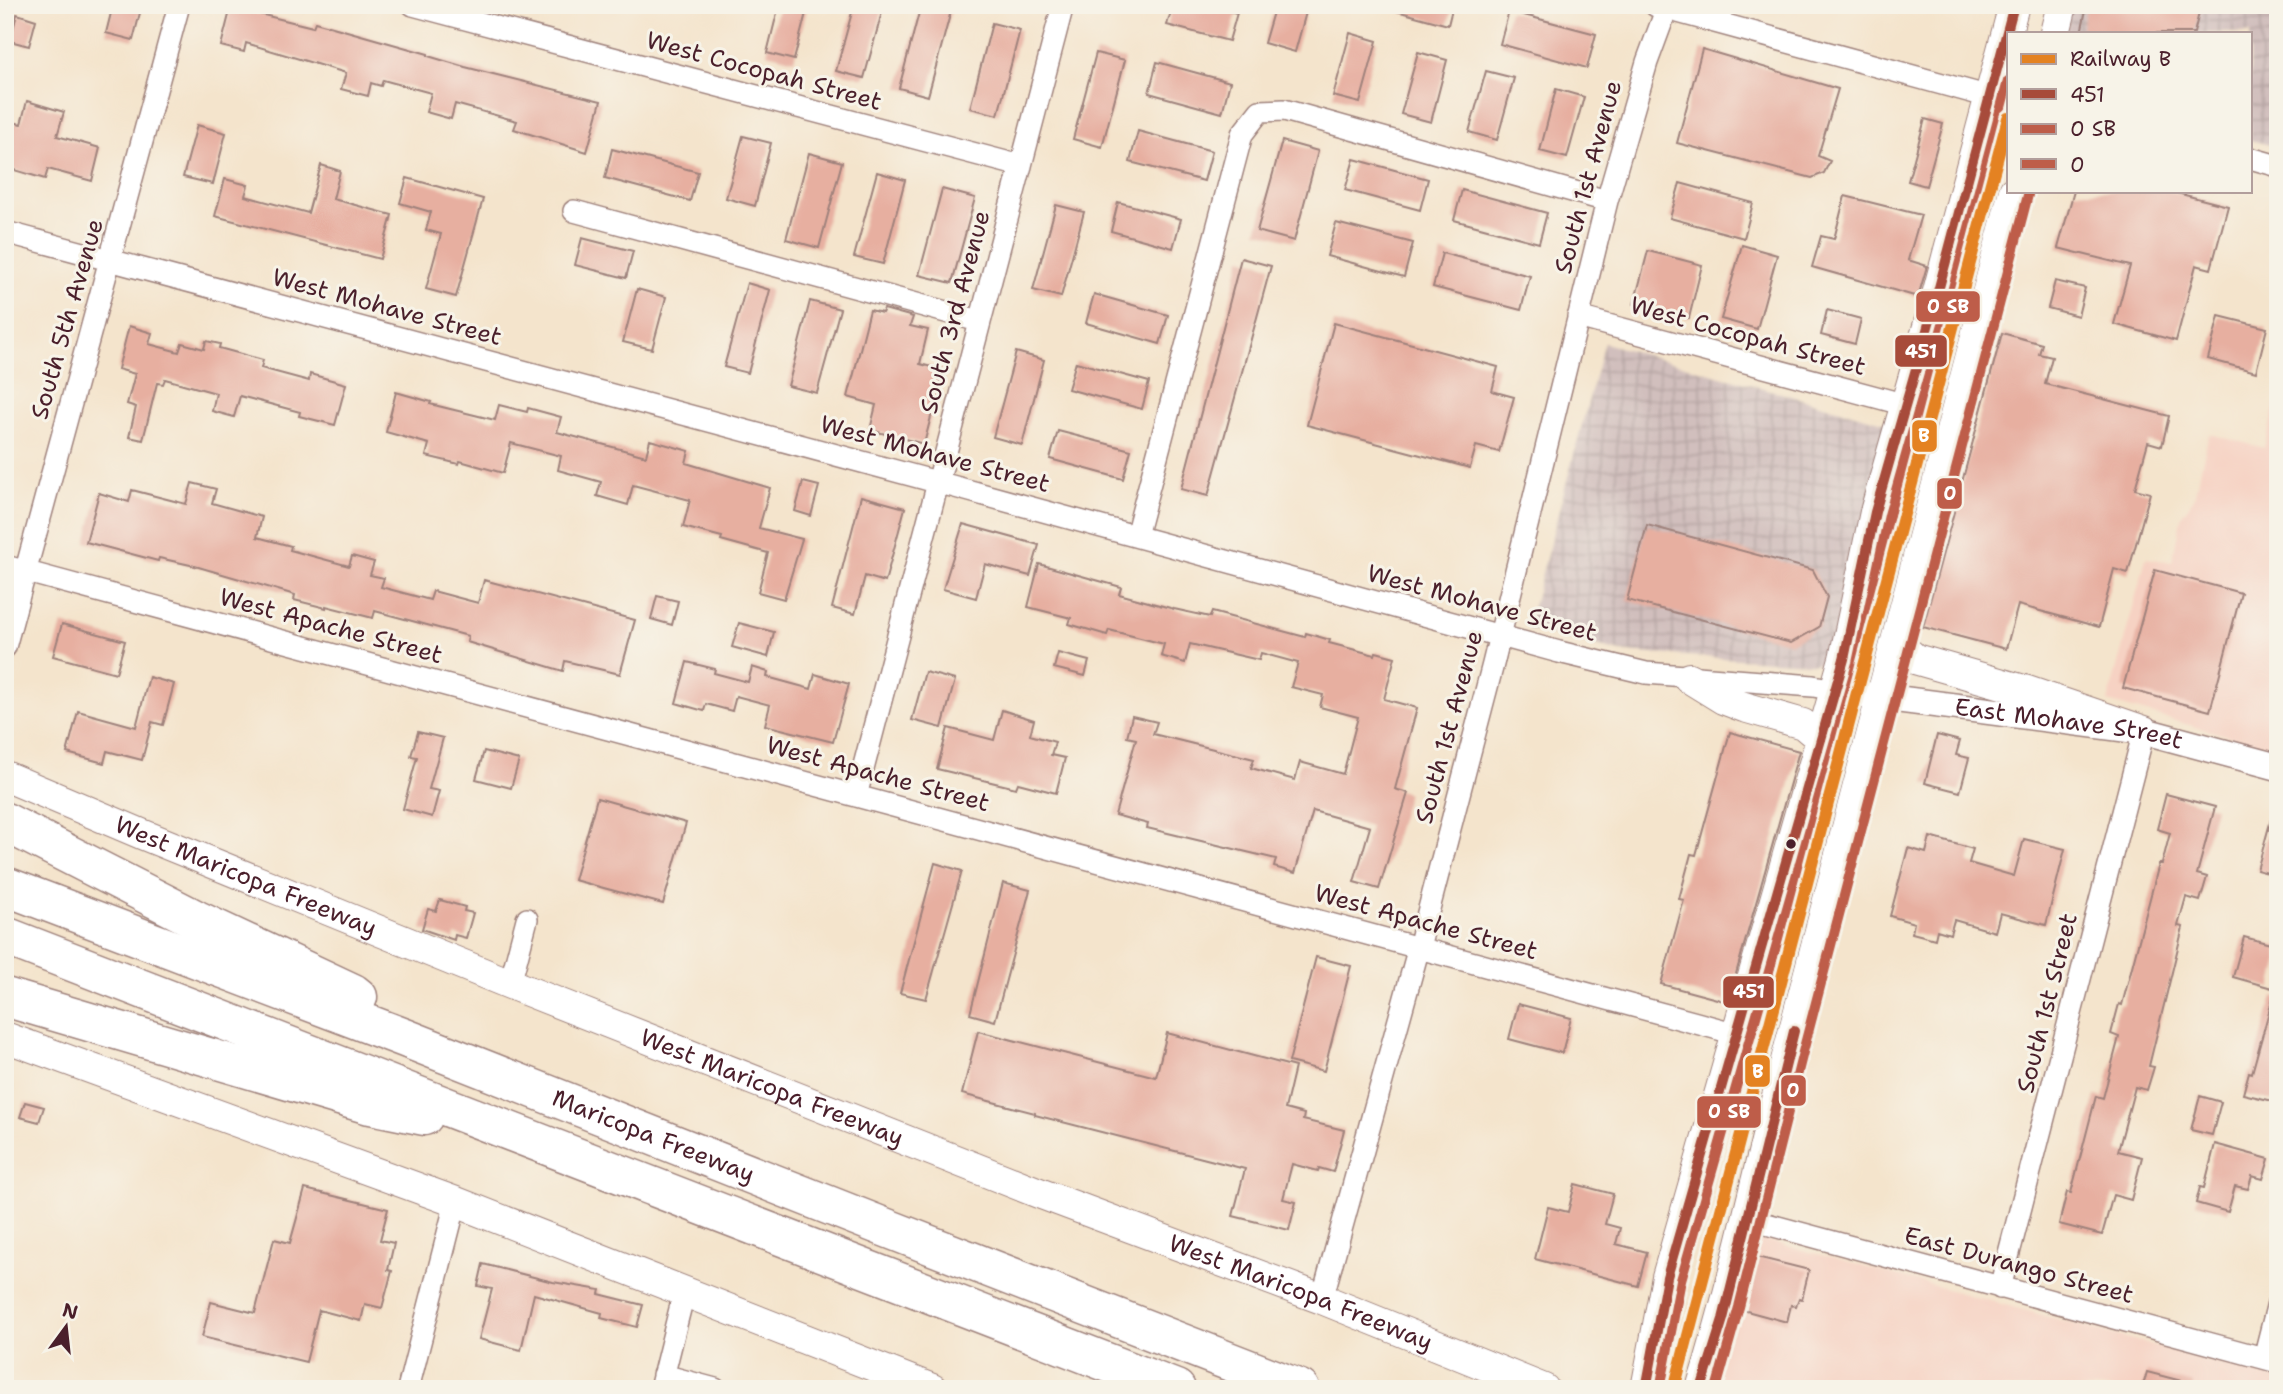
<svg xmlns="http://www.w3.org/2000/svg" width="2283" height="1394" viewBox="0 0 2283 1394" font-family="'Shantell Sans',sans-serif">
	<style>
		.built { fill: #f6d2c3 }
		.industrial { fill: url(#industrial-grid) }
		.building { fill: #e7afa0 }
		.lines { fill: none; stroke-linecap: round; stroke-linejoin: round }
		.minor-casing { stroke: #9f827c; stroke-width: 24 }
		.tertiary-casing { stroke: #9f827c; stroke-width: 29 }
		.secondary-casing { stroke: #9f827c; stroke-width: 32 }
		.motorway-casing { stroke: #9f827c; stroke-width: 41 }
		.minor { stroke: #fff; stroke-width: 21 }
		.tertiary { stroke: #fff; stroke-width: 26 }
		.secondary { stroke: #fff; stroke-width: 30 }
		.motorway { stroke: #fff; stroke-width: 38 }
		.bus-1-casing { stroke: #f7f3e8; stroke-width: 16 }
		.bus-2-casing { stroke: #f7f3e8; stroke-width: 16 }
		.bus-3-casing { stroke: #f7f3e8; stroke-width: 16 }
		.bus-1 { stroke: #a74b3a; stroke-width: 10 }
		.bus-2 { stroke: #be5d49; stroke-width: 10 }
		.bus-3 { stroke: #be5d49; stroke-width: 10 }
		.rail-1-casing { stroke: #f7f3e8; stroke-width: 18 }
		.rail-1 { stroke: #e48221; stroke-width: 12 }
		.bus-dot { fill: #4a1f2b; stroke: #f7f3e8; stroke-width: 2.5 }
		.labels { text-anchor: middle; dominant-baseline: central; stroke-width: 6; stroke-linejoin: round; paint-order: stroke }
		.street-label { font-size: 24px; fill: #4a1f2b; stroke: #f7f3e8 }
		.line-badge { stroke: #f7f3e8; stroke-width: 2.5 }
		.badge-label { font-size: 19px; text-anchor: middle; font-weight: bold; fill: #fff }
	</style>
	<defs>
		<pattern id="industrial-grid" width="8" height="8" patternUnits="userSpaceOnUse" patternTransform="scale(1.75)"><rect width="8" height="8" fill="#d1bfbd"/><path d="M0 4h8M4 0v8" fill="none" stroke="#b5a4a3"/></pattern>
	</defs>
	<rect width="100%" height="100%" fill="#f7f3e8"/>
	<filter id="ink" filterUnits="userSpaceOnUse"><feTurbulence type="fractalNoise" baseFrequency=".0143" numOctaves="2"/><feDisplacementMap in="SourceGraphic" scale="14" xChannelSelector="R" yChannelSelector="G"/><feConvolveMatrix kernelMatrix="1 2 1 2 8 2 1 2 1" color-interpolation-filters="sRGB"/></filter>
	<filter id="wash" filterUnits="userSpaceOnUse"><feTurbulence type="fractalNoise" baseFrequency=".00686" numOctaves="4" result="noise"/><feDisplacementMap in="SourceGraphic" scale="28" xChannelSelector="R" yChannelSelector="G"/><feGaussianBlur stdDeviation="1.57" result="paint"/><feColorMatrix in="noise" values="0 0 0 0 0 0 0 0 0 0 0 0 0 0 0 0 0 1.4 0 .05"/><feComposite in="paint" operator="in"/></filter>
	<g filter="url(#wash)">
		<rect width="100%" height="100%" fill="#f4e4cc"/>
		<path class="built" d="M2278,398V750L2108,702L2146,558L2172,562L2182,515L2194,498L2209,434L2264,448Z
			M1747,1235L2278,1379V1389H1708Z"/>
		<path class="industrial" d="M2070,5H2278V147L2250,140V33H2062Z
			M1604,343L1897,426L1843,636L1826,664L1621,652L1527,629Z"/>
		<g id="blocks">
			<path class="building" d="M113,5H142L133,40L106,33Z
				M779,5H808L794,60L767,53Z
				M854,5H884L864,78L836,71Z
				M921,5L951,11L928,96L899,88Z
				M1173,5H1206L1237,13L1229,41L1167,25Z
				M1275,5H1308L1295,52L1264,43Z
				M1394,5H1453L1448,25L1393,10Z
				M2087,5H2201L2194,33H2081Z
				M231,7L313,27L315,22L428,54V56L465,67L601,101L587,152L514,129L517,121L455,104L451,119L426,112L431,93L383,80L381,86L371,83L368,96L341,89L346,73L246,43L244,52L221,46Z
				M1509,11L1596,34L1587,68L1500,44Z
				M17,14L36,20L29,46L10,41Z
				M992,23L1020,30L998,115L970,108Z
				M1350,33L1377,41L1360,103L1333,96Z
				M1702,49L1838,89L1818,156L1830,161L1824,173L1812,178L1677,143Z
				M1418,52L1447,60L1431,122L1401,114Z
				M1096,53L1125,60L1102,147L1073,139Z
				M1157,62L1230,82L1222,113L1149,93Z
				M1486,71L1514,78L1497,140L1469,132Z
				M1556,89L1584,97L1567,158L1540,151Z
				M27,101L64,112L57,136L100,148L92,181L48,169L45,179L8,168L10,161L5,160V120L21,124Z
				M1925,119L1943,124L1926,186L1908,181Z
				M197,125L226,133L213,184L183,177Z
				M1138,131L1212,151L1204,181L1130,162Z
				M743,136L771,143L755,206L726,198Z
				M1282,141L1318,151L1294,241L1257,231Z
				M612,149L698,172L690,201L605,178Z
				M809,153L842,162L819,248L786,239Z
				M1354,159L1428,179L1420,210L1345,190Z
				M321,165L340,171L333,199L392,215L380,259L215,216L225,179L248,185L245,196L308,213Z
				M877,172L905,180L883,264L854,257Z
				M407,178L483,199L456,297L426,289L441,234L426,230L431,212L400,203Z
				M1680,183L1753,203L1744,238L1670,218Z
				M942,189L975,198L952,283L919,275Z
				M1462,190L1547,213L1539,243L1454,220Z
				M2074,191H2169L2228,206L2211,269L2196,265L2176,341L2114,324L2130,266L2058,248Z
				M1845,196L1921,215L1908,260L1927,266L1918,297L1812,267L1821,236L1834,239Z
				M1118,202L1181,219L1173,248L1111,231Z
				M1056,205L1084,212L1061,297L1033,290Z
				M1336,223L1413,243L1404,277L1327,256Z
				M582,238L633,251L626,278L575,265Z
				M1742,245L1777,255L1757,329L1721,319Z
				M1648,251L1702,265L1689,318L1634,304Z
				M1442,253L1530,276L1521,310L1433,287Z
				M1241,258L1271,266L1208,496L1181,489Z
				M2055,281L2085,288L2078,316L2048,308Z
				M747,283L770,290L748,373L724,367Z
				M637,289L666,297L652,349L623,342Z
				M1094,294L1168,315L1160,344L1086,323Z
				M810,301L840,309L817,393L788,386Z
				M884,309L913,317L910,326L928,330L920,364L943,370L924,444L870,430L876,405L848,397L870,310L882,313Z
				M1827,310L1861,319L1855,344L1821,335Z
				M2219,316L2267,328L2256,372L2208,359Z
				M1334,323L1498,367L1492,391L1514,397L1499,452L1476,446L1470,468L1307,425Z
				M129,326L152,333L149,344L179,352L182,343L204,349L206,341L220,344L219,348L263,360L261,368L309,381L310,374L346,384L335,425L299,416L300,412L240,396L234,417L212,411L216,393L165,379L163,384L157,383L143,440L129,437L136,407L127,404L135,374L118,369Z
				M2002,333L2042,344L2039,354L2052,357L2045,384L2169,416L2162,446L2148,442L2135,489L2150,493L2128,573L2114,569L2099,627L2018,605L2006,649L1923,627Z
				M1016,352L1044,360L1022,445L993,437Z
				M1076,362L1149,382L1142,409L1068,389Z
				M396,392L431,402L430,404L495,420L499,405L527,412L528,408L561,417L557,432L646,456L650,440L689,451L686,463L770,488L759,528L802,539L784,599L758,592L768,553L721,540L722,537L683,527L690,500L633,485L628,505L597,496L601,482L558,470L561,456L511,443L503,473L460,461L459,464L426,456L429,444L386,432Z
				M1058,431L1131,450L1123,479L1050,459Z
				M803,482L819,486L811,516L795,511Z
				M192,483L216,489L212,503L262,517L257,537L291,546L290,550L349,566L352,556L374,562L370,575L384,578L381,587L430,600L433,591L478,603L484,580L635,620L620,674L565,661L563,671L467,642L468,636L375,611L373,618L326,606V608L294,600L295,595L195,566L159,558L158,561L86,542L99,493L129,502L132,490L186,504Z
				M861,496L905,508L885,582L865,576L855,614L832,608Z
				M963,524L1039,545L1030,576L985,564L976,598L943,589Z
				M1647,525L1813,570L1827,597L1819,627L1791,643L1627,600Z
				M1039,564L1121,587L1119,594L1174,609L1210,617L1212,612L1305,637L1306,633L1330,640L1329,643L1375,655L1376,652L1395,657L1384,699L1417,708L1395,789L1408,793L1379,889L1354,882L1370,827L1313,811L1295,873L1274,867L1276,859L1147,828L1148,824L1115,815L1136,739L1127,737L1132,716L1157,722L1153,734L1254,759L1251,768L1295,780L1300,762L1343,774L1358,717L1320,707L1323,695L1291,687L1298,663L1261,653L1259,660L1190,644L1185,663L1161,656L1164,644L1109,630L1107,635L1069,624L1071,618L1028,607Z
				M2155,570L2241,593L2210,711L2123,688Z
				M657,596L678,601L672,625L651,619Z
				M739,623L774,632L768,657L732,647Z
				M62,624L125,641L116,673L53,656Z
				M1058,653L1089,661L1085,676L1054,668Z
				M687,662L715,669L714,673L748,682L752,667L768,672L767,677L811,689L815,674L849,684L833,742L765,725L770,705L736,696L732,711L706,704L704,711L676,703Z
				M925,672L955,680L942,728L912,720Z
				M149,677L174,684L163,725L152,722L142,760L107,751L104,763L67,753L78,711L136,727Z
				M1002,710L1034,720L1030,735L1055,742L1051,755L1065,758L1056,793L1018,783L1016,788L937,769L948,728L994,740Z
				M418,732L443,738L429,789L439,791L432,817L403,809L417,757L411,756Z
				M1730,732L1799,751L1728,1002L1661,984L1684,900L1679,899L1691,854L1696,855Z
				M1937,735L1960,741L1956,755L1969,758L1960,792L1925,783Z
				M484,751L519,760L511,788L476,779Z
				M2166,794L2215,807L2197,874L2207,877L2200,901L2186,897L2178,926L2183,927L2149,1066L2154,1067L2147,1090L2135,1087L2118,1151L2142,1157L2131,1200L2113,1195L2102,1235L2059,1224L2067,1192L2071,1193L2096,1096L2103,1098L2119,1037L2111,1034L2119,1004L2122,1005L2159,864H2162L2170,833L2157,829Z
				M597,798L686,823L663,904L574,880Z
				M2273,812L2278,813V864L2275,875L2257,870Z
				M1930,837L1973,849L1969,863L2014,876L2024,839L2065,849L2046,925L2000,913L1995,932L1954,920L1950,934L1937,930L1935,939L1912,933L1914,923L1890,916L1908,848L1926,853Z
				M935,863L962,871L926,999L900,993Z
				M1003,883L1030,890L995,1021L970,1014Z
				M440,900L465,907L464,911L473,913L466,938L455,935L454,940L422,929L428,909L436,911Z
				M2244,937L2278,946V965L2272,988L2233,977Z
				M1316,957L1351,966L1324,1071L1289,1062Z
				M2273,997H2278V1083L2273,1101L2243,1094L2249,1072L2252,1073Z
				M1518,1004L1571,1018L1562,1053L1509,1039Z
				M978,1031L1156,1077L1167,1033L1295,1067L1285,1109L1304,1114L1303,1120L1344,1130L1333,1172L1319,1168L1318,1171L1292,1164L1283,1199L1296,1202L1289,1230L1233,1216L1245,1169L1035,1115V1113L962,1094Z
				M2200,1096L2221,1102L2212,1135L2191,1130Z
				M25,1102L44,1107L39,1122L20,1117Z
				M2215,1144L2269,1159L2263,1179L2252,1176L2248,1189L2235,1186L2228,1212L2196,1203L2200,1187L2204,1188Z
				M1575,1184L1613,1194L1605,1224L1620,1228L1616,1244L1647,1252L1638,1286L1535,1259L1548,1207L1568,1212Z
				M305,1189L388,1209L380,1240L394,1243L388,1270L392,1271L382,1308L365,1304L361,1321L319,1310L306,1362L202,1337L211,1302L255,1313L274,1239L290,1243Z
				M1757,1257L1809,1270L1802,1299L1799,1298L1796,1306L1791,1305L1787,1322L1743,1310Z
				M483,1264L553,1282L600,1290L599,1294L643,1305L637,1327L601,1318L602,1313L534,1294L521,1350L479,1339L492,1289L478,1286Z
				M2147,1372L2193,1384L2192,1389H2142Z"/>
		</g>
	</g>
	<g filter="url(#ink)">
		<use href="#blocks" fill-opacity="0" stroke="#9f827c" stroke-width="2"/>
		<g class="lines">
			<defs>
				<path id="minor" d="M413,5L1021,166
					M1656,6L1990,97
					M2250,158L2278,166
					M574,211L979,321
					M5,232L959,488L1559,652L1646,673L1813,686L1848,692
					M1578,317L1906,405
					M1136,536L1242,134L1260,111L1284,110L1607,201
					M5,566L1737,1034
					M5,647L179,5
					M856,796L1063,5
					M510,984L527,919
					M1748,1219L2278,1362
					M2000,1288L2144,731
					M1322,1299L1419,947L1493,664L1607,201L1647,62L1668,5
					M2264,1358L2278,1303
					M663,1375L715,1389
					M408,1389L456,1202
					M660,1389L684,1293"/>
				<g id="tertiary">
					<path id="s1" d="M1857,694L2144,731L2278,767"/>
				</g>
				<g id="secondary">
					<path d="M2055,33L2062,5"/>
					<path d="M1897,643L1915,659L2027,691L2144,731"/>
					<path d="M1689,678L1723,699L1744,707L1803,724L1821,739"/>
					<path id="s2" d="M5,776L144,835L510,984L1039,1193L1322,1299L1544,1389"/>
					<path d="M5,1037L456,1202L932,1389"/>
					<path d="M1646,1389L1667,1277L1844,659L1875,512L1937,295L2014,5"/>
					<path d="M1701,1389C1736,1276 1760,1160 1790,1045C1864,760 1940,476 2014,191"/>
				</g>
				<g id="motorway">
					<path d="M5,822L197,920L353,993L358,997"/>
					<path id="s3" d="M5,886L405,1038L884,1227L1300,1389"/>
					<path d="M5,936L1176,1389"/>
					<path d="M5,997L370,1105L424,1116"/>
				</g>
			</defs>
			<use href="#minor" class="minor-casing"/>
			<use href="#tertiary" class="tertiary-casing"/>
			<use href="#secondary" class="secondary-casing"/>
			<use href="#motorway" class="motorway-casing"/>
			<use href="#minor" class="minor"/>
			<use href="#tertiary" class="tertiary"/>
			<use href="#secondary" class="secondary"/>
			<use href="#motorway" class="motorway"/>
			<defs>
				<path id="bus-1" d="M1646,1389L1667,1277L1844,659L1875,512L1937,295L2014,5
					M1701,1389L1723,1319L1794,1031"/>
				<path id="bus-2" d="M1660,1389L1681,1280L1857,663L1889,515L1950,299L2008,81"/>
				<path id="bus-3" d="M1716,1389L1739,1307L1804,1048L2028,195"/>
			</defs>
			<use href="#bus-1" class="bus-1-casing"/>
			<use href="#bus-2" class="bus-2-casing"/>
			<use href="#bus-3" class="bus-3-casing"/>
			<use href="#bus-1" class="bus-1"/>
			<use href="#bus-2" class="bus-2"/>
			<use href="#bus-3" class="bus-3"/>
			<defs>
				<path id="rail-1" d="M1674,1389L2008,118"/>
			</defs>
			<use href="#rail-1" class="rail-1-casing"/>
			<use href="#rail-1" class="rail-1"/>
		</g>
	</g>
	<circle class="bus-dot" cx="1791" cy="844" r="6"/>
	<g class="labels">
		<g class="street-label">
			<text transform="translate(764 71) rotate(15)">West Cocopah Street</text>
			<text transform="translate(1588 177) rotate(-75)">South 1st Avenue</text>
			<text transform="translate(387 307) rotate(15)">West Mohave Street</text>
			<text transform="translate(955 312) rotate(-75)">South 3rd Avenue</text>
			<text transform="translate(67 319) rotate(-74)">South 5th Avenue</text>
			<text transform="translate(1748 336) rotate(15)">West Cocopah Street</text>
			<text transform="translate(935 454) rotate(15)">West Mohave Street</text>
			<text transform="translate(1482 603) rotate(15)">West Mohave Street</text>
			<text transform="translate(331 626) rotate(15)">West Apache Street</text>
			<text stroke="none"><textPath href="#s1" startOffset="214">East Mohave Street</textPath></text>
			<text transform="translate(1449 727) rotate(-75)">South 1st Avenue</text>
			<text transform="translate(878 774) rotate(15)">West Apache Street</text>
			<text stroke="none"><textPath href="#s2" startOffset="261">West Maricopa Freeway</textPath></text>
			<text transform="translate(1426 922) rotate(15)">West Apache Street</text>
			<text transform="translate(2047 1003) rotate(-76)">South 1st Street</text>
			<text stroke="none"><textPath href="#s2" startOffset="828">West Maricopa Freeway</textPath></text>
			<text stroke="none"><textPath href="#s3" startOffset="695">Maricopa Freeway</textPath></text>
			<text transform="translate(2019 1265) rotate(15)">East Durango Street</text>
			<text stroke="none"><textPath href="#s2" startOffset="1395">West Maricopa Freeway</textPath></text>
		</g>
	</g>
	<g class="line-badge">
		<rect x="1915" y="290" width="66" height="33" rx="7" fill="#be5d49"/>
		<rect x="1894" y="334" width="54" height="34" rx="7" fill="#a74b3a"/>
		<rect x="1911" y="419" width="27" height="34" rx="7" fill="#e48221"/>
		<rect x="1936" y="477" width="27" height="33" rx="7" fill="#be5d49"/>
		<rect x="1722" y="975" width="53" height="34" rx="7" fill="#a74b3a"/>
		<rect x="1744" y="1054" width="27" height="34" rx="7" fill="#e48221"/>
		<rect x="1780" y="1074" width="27" height="33" rx="7" fill="#be5d49"/>
		<rect x="1696" y="1095" width="66" height="34" rx="7" fill="#be5d49"/>
	</g>
	<g class="badge-label">
		<text x="1948" y="313">0 SB</text>
		<text x="1921" y="358">451</text>
		<text x="1924" y="442">B</text>
		<text x="1950" y="500">0</text>
		<text x="1749" y="998">451</text>
		<text x="1758" y="1078">B</text>
		<text x="1793" y="1097">0</text>
		<text x="1729" y="1118">0 SB</text>
	</g>
	<rect width="2283" height="1394" fill="none" stroke="#f7f3e8" stroke-width="28"/>
	<rect x="2007" y="32" width="245" height="161" fill="#f7f3e8" stroke="#b29e9c" stroke-width="2"/>
	<rect x="2021" y="54" width="35" height="10" fill="#e48221" stroke="#b29e9c" stroke-width="2"/>
	<text x="2070" y="66" font-size="21" fill="#4a1f2b">Railway B</text>
	<rect x="2021" y="89" width="35" height="10" fill="#a74b3a" stroke="#b29e9c" stroke-width="2"/>
	<text x="2070" y="102" font-size="21" fill="#4a1f2b">451</text>
	<rect x="2021" y="124" width="35" height="10" fill="#be5d49" stroke="#b29e9c" stroke-width="2"/>
	<text x="2070" y="136" font-size="21" fill="#4a1f2b">0 SB</text>
	<rect x="2021" y="159" width="35" height="10" fill="#be5d49" stroke="#b29e9c" stroke-width="2"/>
	<text x="2070" y="172" font-size="21" fill="#4a1f2b">0</text>
	<g transform="translate(66 1327) rotate(15)" stroke="#f7f3e8" stroke-width="5" paint-order="stroke">
	<path d="M0-5L12 26L0 18L-12 26Z" fill="#4a1f2b"/>
	<text y="-10" font-size="19" font-weight="bold" text-anchor="middle" fill="#4a1f2b">N</text>
	</g>
</svg>
